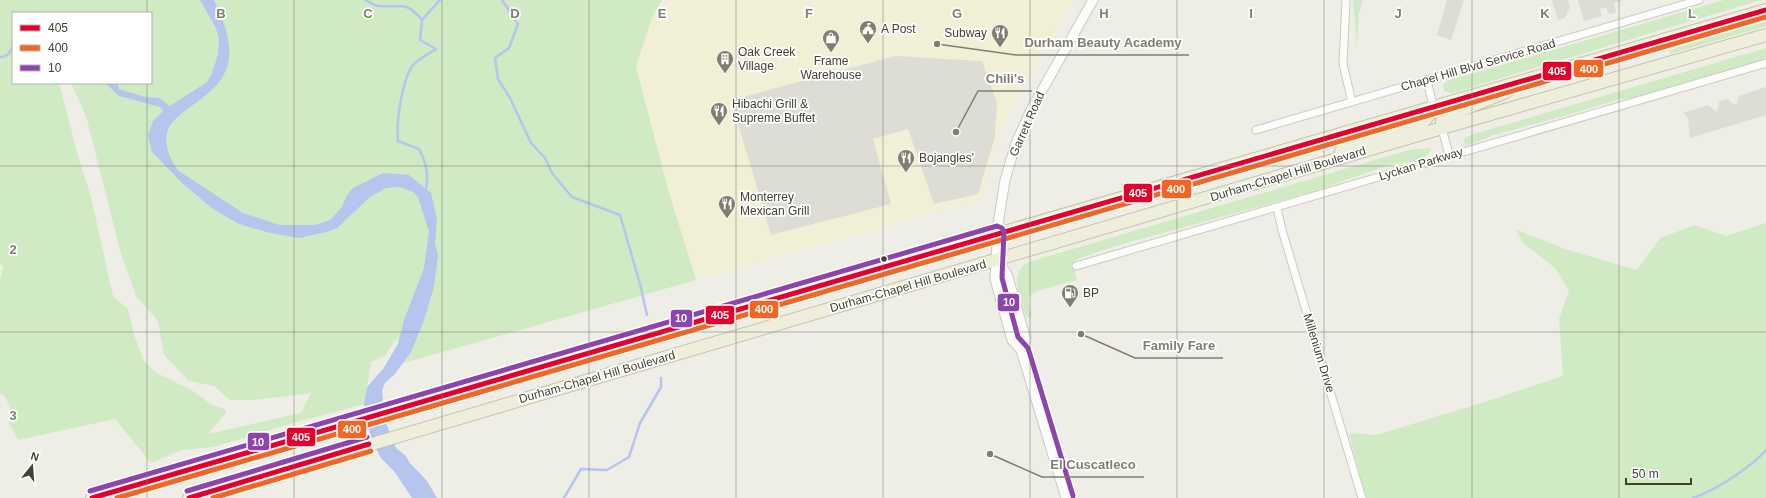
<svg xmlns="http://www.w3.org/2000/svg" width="1766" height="498" viewBox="0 0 1766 498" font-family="Arial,sans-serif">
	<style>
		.commercial { fill: #f2efd7 }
		.green { fill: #d0eac4; fill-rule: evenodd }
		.parking { fill: #ddddd6 }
		.water { fill: #b5c5ed }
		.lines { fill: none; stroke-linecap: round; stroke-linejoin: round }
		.stream { stroke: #b5c5ed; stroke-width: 2.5 }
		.minor-casing { stroke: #cacac2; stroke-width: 9 }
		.tertiary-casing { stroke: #cacac2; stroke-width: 11 }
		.trunk-casing { stroke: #c6c4a1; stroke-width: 14 }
		.minor { stroke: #fcfcfb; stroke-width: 7 }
		.tertiary { stroke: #fcfcfb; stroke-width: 9 }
		.trunk { stroke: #eeeedc; stroke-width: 12 }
		.bus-1-casing { stroke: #fff; stroke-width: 8 }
		.bus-2-casing { stroke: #fff; stroke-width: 8 }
		.bus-3-casing { stroke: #fff; stroke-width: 8 }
		.bus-1 { stroke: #e4002b; stroke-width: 5 }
		.bus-2 { stroke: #f26522; stroke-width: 5 }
		.bus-3 { stroke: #8e44ad; stroke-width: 5 }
		.grid { fill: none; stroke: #7f7e71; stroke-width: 1; stroke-opacity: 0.55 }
		.bus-dot { fill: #434132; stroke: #fff; stroke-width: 1.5 }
		.labels { text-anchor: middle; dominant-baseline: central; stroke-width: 3.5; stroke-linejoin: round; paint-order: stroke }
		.poi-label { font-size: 12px; fill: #434132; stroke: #fff; text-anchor: start }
		.street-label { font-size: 12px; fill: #434132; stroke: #fff }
		.grid-label { font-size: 13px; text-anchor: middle; font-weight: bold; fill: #7f7e71; stroke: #fff; stroke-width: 3.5; stroke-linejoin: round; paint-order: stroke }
		.leader { fill: none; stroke: #7f7e71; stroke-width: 1.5 }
		.callout-dot { fill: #7f7e71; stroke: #fff; stroke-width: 1.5 }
		.callout-label { font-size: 13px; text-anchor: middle; font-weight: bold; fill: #7f7e71; stroke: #fff; stroke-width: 3.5; stroke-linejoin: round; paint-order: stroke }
		.line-badge { stroke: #fff; stroke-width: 1.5 }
		.badge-label { font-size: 11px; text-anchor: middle; font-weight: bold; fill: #fff }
	</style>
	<rect width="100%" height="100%" fill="#eeeee6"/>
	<path class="commercial" d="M650,0H1073L1023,87L997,140L982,199L696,280L626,55Z"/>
	<path class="green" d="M0,0H662L652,18L636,66L667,186L696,280L390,367L402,343L396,339L385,356L371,362L364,404L297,422L213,447L182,450L151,463L115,419L18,440L9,423L10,408L5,396L0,394V280L3,266L0,264ZM13,13H151V83H71L86,116L121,254L136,296L158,321L164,355L189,381L214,386L230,400H255L311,393L301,413L208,434L226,413L225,409L212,405L193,391L157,373L144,361L134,335L128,309L113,296L91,197L79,159L59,83H13Z
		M1353,0H1363L1359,13L1357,46Z
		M1724,0H1761L1452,93L1444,91L1443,84L1450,80Z
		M1766,21V26L1670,54V51L1679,47Z
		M1766,48V58L1757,62L1678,86L1638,97L1620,99L1564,116L1494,135L1469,145L1463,143L1465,138L1474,134Z
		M1429,148L1431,149L1428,155L1412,162L1389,165L1308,193L1112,247L1077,259L1073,263L1077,280L1040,290L1029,296L1028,302L1032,315L1030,318L1026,316C1022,303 1012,281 1021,268C1023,265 1028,263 1032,261L1409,150Z
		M1766,223V498H1366L1349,433L1376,435L1488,401L1563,376L1559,319L1569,291L1555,268L1523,243L1516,230L1568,250L1637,270L1660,238L1695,225L1726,236Z"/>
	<path class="parking" d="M1447,0H1464L1451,40L1437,35Z
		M1552,0H1568L1570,7L1565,18L1558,20Z
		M1578,0H1622V1L1614,3L1616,13L1609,14L1606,7L1600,9L1602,16L1584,21Z
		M895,56L982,61L997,103L995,137L978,194L934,204L908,129L873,139L891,204L771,235L731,100Z
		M1766,87V115L1690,138L1688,118L1683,113L1708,105L1717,112L1719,101L1728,99L1730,102L1736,105L1739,96Z"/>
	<path class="water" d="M200,0H214C224,22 235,46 226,70C217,94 186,106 172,123C160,136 169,161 179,171L243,213L280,225H315L330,220L342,207L347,195L353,188L383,173L409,175L431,193L437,219L435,243L438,256L434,287L423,323L411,352L395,374L385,383L382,390L384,418L396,448L406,456L409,462L427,481L437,498H412L394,471L381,458L371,439L364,404L367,387L383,369L398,344L404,320L424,268L429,232L418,197L413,192L400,187L386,188L370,197L337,228L327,232L299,238L270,233L239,224L213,209L182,183L152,152L148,135L153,121L163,111L160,107L119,96L105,83H117L119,89L145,97L159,98L170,106L207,82L212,73L218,54L219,39L216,28Z"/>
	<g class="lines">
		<path class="stream" d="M365,0C369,2 375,6 379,6C401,8 406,0 422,20
			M502,0L518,24L509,48L495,58L498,79L510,98L531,143L545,158L552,173L572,197L620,215L640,284L647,315
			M0,57C8,57 10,52 13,46
			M425,192C430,177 426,162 419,149L398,141C396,122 402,80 413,65C418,59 429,54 436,49L420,40L422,20L440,0
			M564,498L581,469L607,470L629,457L640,423L661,387V378
			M1693,498C1716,490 1750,468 1766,450"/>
		<defs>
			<path id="minor" d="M1346,0L1343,64L1352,102
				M1427,80L1433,106
				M1442,128L1449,155
				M1256,130L1699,0
				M1277,208L1282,230L1362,498
				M1076,266L1766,63"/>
			<path id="tertiary" d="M997,260L1007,274L1026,340L1021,350
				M1066,498L1021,350L1012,340L995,279L998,224L1005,180L1016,143L1031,110L1093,0"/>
			<path id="trunk" d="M1442,128V121L1447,116L1506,92
				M1341,151L1423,122L1430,114L1433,106
				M92,498L1766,10
				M189,498L1442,128L1766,35"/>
		</defs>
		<use href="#minor" class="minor-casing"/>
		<use href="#tertiary" class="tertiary-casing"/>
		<use href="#trunk" class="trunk-casing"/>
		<use href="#minor" class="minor"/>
		<use href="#tertiary" class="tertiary"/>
		<use href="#trunk" class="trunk"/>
		<defs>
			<path id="bus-1" d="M92,498L1766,10
				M189,498L369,444"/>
			<path id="bus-2" d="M117,498L1766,17
				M213,498L371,451"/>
			<path id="bus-3" d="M90,491L997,226L1002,228L1004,232L1002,278L1018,337L1028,348L1073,496
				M187,491L367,437"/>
		</defs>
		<use href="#bus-1" class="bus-1-casing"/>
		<use href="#bus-2" class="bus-2-casing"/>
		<use href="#bus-3" class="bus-3-casing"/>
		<use href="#bus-1" class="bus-1"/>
		<use href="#bus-2" class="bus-2"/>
		<use href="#bus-3" class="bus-3"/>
	</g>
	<path class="grid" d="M147,0V13M294,0V498M442,0V498M589,0V498M736,0V498M883,0V498M1030,0V498M1177,0V498M1324,0V498M1472,0V498M1619,0V498M147,83V498M0,166H1766M0,332H1766"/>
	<defs>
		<symbol id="civic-pin" viewBox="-11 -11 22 30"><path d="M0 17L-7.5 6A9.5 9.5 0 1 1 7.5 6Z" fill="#7f7e71" stroke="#fff"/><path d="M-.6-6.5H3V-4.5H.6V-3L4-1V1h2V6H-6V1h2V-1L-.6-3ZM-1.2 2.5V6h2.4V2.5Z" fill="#fff"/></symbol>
		<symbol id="restaurant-pin" viewBox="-11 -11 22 30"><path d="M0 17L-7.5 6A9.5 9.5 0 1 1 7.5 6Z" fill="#7f7e71" stroke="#fff"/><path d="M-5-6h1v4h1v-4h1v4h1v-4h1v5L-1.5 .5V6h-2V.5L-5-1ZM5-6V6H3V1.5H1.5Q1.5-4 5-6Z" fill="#fff"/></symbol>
		<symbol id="shop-pin" viewBox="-11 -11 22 30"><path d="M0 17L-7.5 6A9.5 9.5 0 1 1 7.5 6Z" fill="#7f7e71" stroke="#fff"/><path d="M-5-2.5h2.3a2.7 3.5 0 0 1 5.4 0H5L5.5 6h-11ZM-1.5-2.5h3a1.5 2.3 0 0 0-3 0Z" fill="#fff"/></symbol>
		<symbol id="building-pin" viewBox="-11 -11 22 30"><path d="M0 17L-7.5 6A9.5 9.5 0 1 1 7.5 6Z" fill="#7f7e71" stroke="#fff"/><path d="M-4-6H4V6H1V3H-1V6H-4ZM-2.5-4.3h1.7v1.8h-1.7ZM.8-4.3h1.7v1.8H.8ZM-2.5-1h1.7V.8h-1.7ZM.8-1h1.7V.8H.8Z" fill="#fff"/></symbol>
		<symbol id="fuel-pin" viewBox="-11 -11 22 30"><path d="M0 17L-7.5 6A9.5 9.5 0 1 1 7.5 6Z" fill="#7f7e71" stroke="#fff"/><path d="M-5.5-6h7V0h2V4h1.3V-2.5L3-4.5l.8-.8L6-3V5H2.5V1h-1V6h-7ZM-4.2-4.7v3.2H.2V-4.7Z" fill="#fff"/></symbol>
	</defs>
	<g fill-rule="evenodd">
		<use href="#civic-pin" x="858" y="19" width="20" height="27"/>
		<use href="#restaurant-pin" x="990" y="23" width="20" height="27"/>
		<use href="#shop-pin" x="821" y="28" width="20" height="27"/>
		<use href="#building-pin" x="715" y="49" width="20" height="27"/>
		<use href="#restaurant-pin" x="709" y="101" width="20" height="27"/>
		<use href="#restaurant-pin" x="896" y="148" width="20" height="27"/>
		<use href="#restaurant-pin" x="717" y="194" width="20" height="27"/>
		<use href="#fuel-pin" x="1060" y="283" width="20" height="27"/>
	</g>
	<circle class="bus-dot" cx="884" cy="259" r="3.5"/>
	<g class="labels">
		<g class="poi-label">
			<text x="881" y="29">A Post</text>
			<text x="987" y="33" text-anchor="end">Subway</text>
			<text x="738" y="52">Oak Creek<tspan x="738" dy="14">Village</tspan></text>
			<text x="831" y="61" text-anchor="middle">Frame<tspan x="831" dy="14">Warehouse</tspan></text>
			<text x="732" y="104">Hibachi Grill &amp;<tspan x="732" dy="14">Supreme Buffet</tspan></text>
			<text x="919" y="158">Bojangles'</text>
			<text x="740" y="197">Monterrey<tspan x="740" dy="14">Mexican Grill</tspan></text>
			<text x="1083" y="293">BP</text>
		</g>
		<g class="street-label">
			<text transform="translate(1478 65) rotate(-16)">Chapel Hill Blvd Service Road</text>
			<text transform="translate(1027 124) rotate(-66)">Garrett Road</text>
			<text transform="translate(1421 164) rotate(-17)">Lyckan Parkway</text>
			<text transform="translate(1288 174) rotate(-17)">Durham-Chapel Hill Boulevard</text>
			<text transform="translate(908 286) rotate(-16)">Durham-Chapel Hill Boulevard</text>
			<text transform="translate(1319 353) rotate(73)">Millenium Drive</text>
			<text transform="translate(597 377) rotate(-16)">Durham-Chapel Hill Boulevard</text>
		</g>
	</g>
	<g class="grid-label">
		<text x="221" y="18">B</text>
		<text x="368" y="18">C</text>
		<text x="515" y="18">D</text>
		<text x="662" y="18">E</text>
		<text x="809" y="18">F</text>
		<text x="957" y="18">G</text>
		<text x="1104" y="18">H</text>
		<text x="1251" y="18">I</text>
		<text x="1398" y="18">J</text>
		<text x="1545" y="18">K</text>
		<text x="1692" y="18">L</text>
		<text x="13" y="254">2</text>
		<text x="13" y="420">3</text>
	</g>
	<path class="leader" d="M937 44L1016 55H1189M956 132L978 91H1032M1081 334L1135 358H1223M990 454L1042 477H1144"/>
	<g class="callout-dot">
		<circle cx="937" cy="44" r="4"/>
		<circle cx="956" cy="132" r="4"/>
		<circle cx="1081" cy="334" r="4"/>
		<circle cx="990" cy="454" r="4"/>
	</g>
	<g class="callout-label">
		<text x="1103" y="47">Durham Beauty Academy</text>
		<text x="1005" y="83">Chili's</text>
		<text x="1179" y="350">Family Fare</text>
		<text x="1093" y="469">El Cuscatleco</text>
	</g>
	<g class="line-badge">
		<rect x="1573" y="59" width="31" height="19" rx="4" fill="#f26522"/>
		<rect x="1542" y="61" width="30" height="20" rx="4" fill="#e4002b"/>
		<rect x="1161" y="179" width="31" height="20" rx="4" fill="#f26522"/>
		<rect x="1123" y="183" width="30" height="20" rx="4" fill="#e4002b"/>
		<rect x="997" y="293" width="23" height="19" rx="4" fill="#8e44ad"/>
		<rect x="749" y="300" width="30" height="19" rx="4" fill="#f26522"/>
		<rect x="705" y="305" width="30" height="20" rx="4" fill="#e4002b"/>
		<rect x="670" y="309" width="23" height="19" rx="4" fill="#8e44ad"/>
		<rect x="337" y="420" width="30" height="19" rx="4" fill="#f26522"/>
		<rect x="286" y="427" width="30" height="20" rx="4" fill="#e4002b"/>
		<rect x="247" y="432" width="23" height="19" rx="4" fill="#8e44ad"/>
	</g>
	<g class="badge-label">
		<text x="1589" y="73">400</text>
		<text x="1557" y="75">405</text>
		<text x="1176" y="193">400</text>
		<text x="1138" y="197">405</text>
		<text x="1009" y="306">10</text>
		<text x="764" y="313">400</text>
		<text x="720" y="319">405</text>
		<text x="681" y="322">10</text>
		<text x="352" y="433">400</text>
		<text x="301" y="441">405</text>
		<text x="258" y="446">10</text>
	</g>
	<rect x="12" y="12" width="140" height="72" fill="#ffffff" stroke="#b4b3ad"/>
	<rect x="20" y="25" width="20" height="6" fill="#e4002b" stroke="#b4b3ad"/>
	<text x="48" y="32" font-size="12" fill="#434132">405</text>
	<rect x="20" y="45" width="20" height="6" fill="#f26522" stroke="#b4b3ad"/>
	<text x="48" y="52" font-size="12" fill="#434132">400</text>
	<rect x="20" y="65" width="20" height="6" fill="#8e44ad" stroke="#b4b3ad"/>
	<text x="48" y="72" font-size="12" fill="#434132">10</text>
	<g transform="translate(32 466) rotate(17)" stroke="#ffffff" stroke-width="3" paint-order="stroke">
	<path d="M0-3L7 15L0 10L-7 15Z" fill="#434132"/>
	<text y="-6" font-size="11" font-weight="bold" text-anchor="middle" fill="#434132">N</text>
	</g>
	<path d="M1626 478v6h65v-6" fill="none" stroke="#434132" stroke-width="2"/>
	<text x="1632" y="478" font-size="12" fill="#434132" stroke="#ffffff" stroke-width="3" paint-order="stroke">50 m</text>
</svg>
